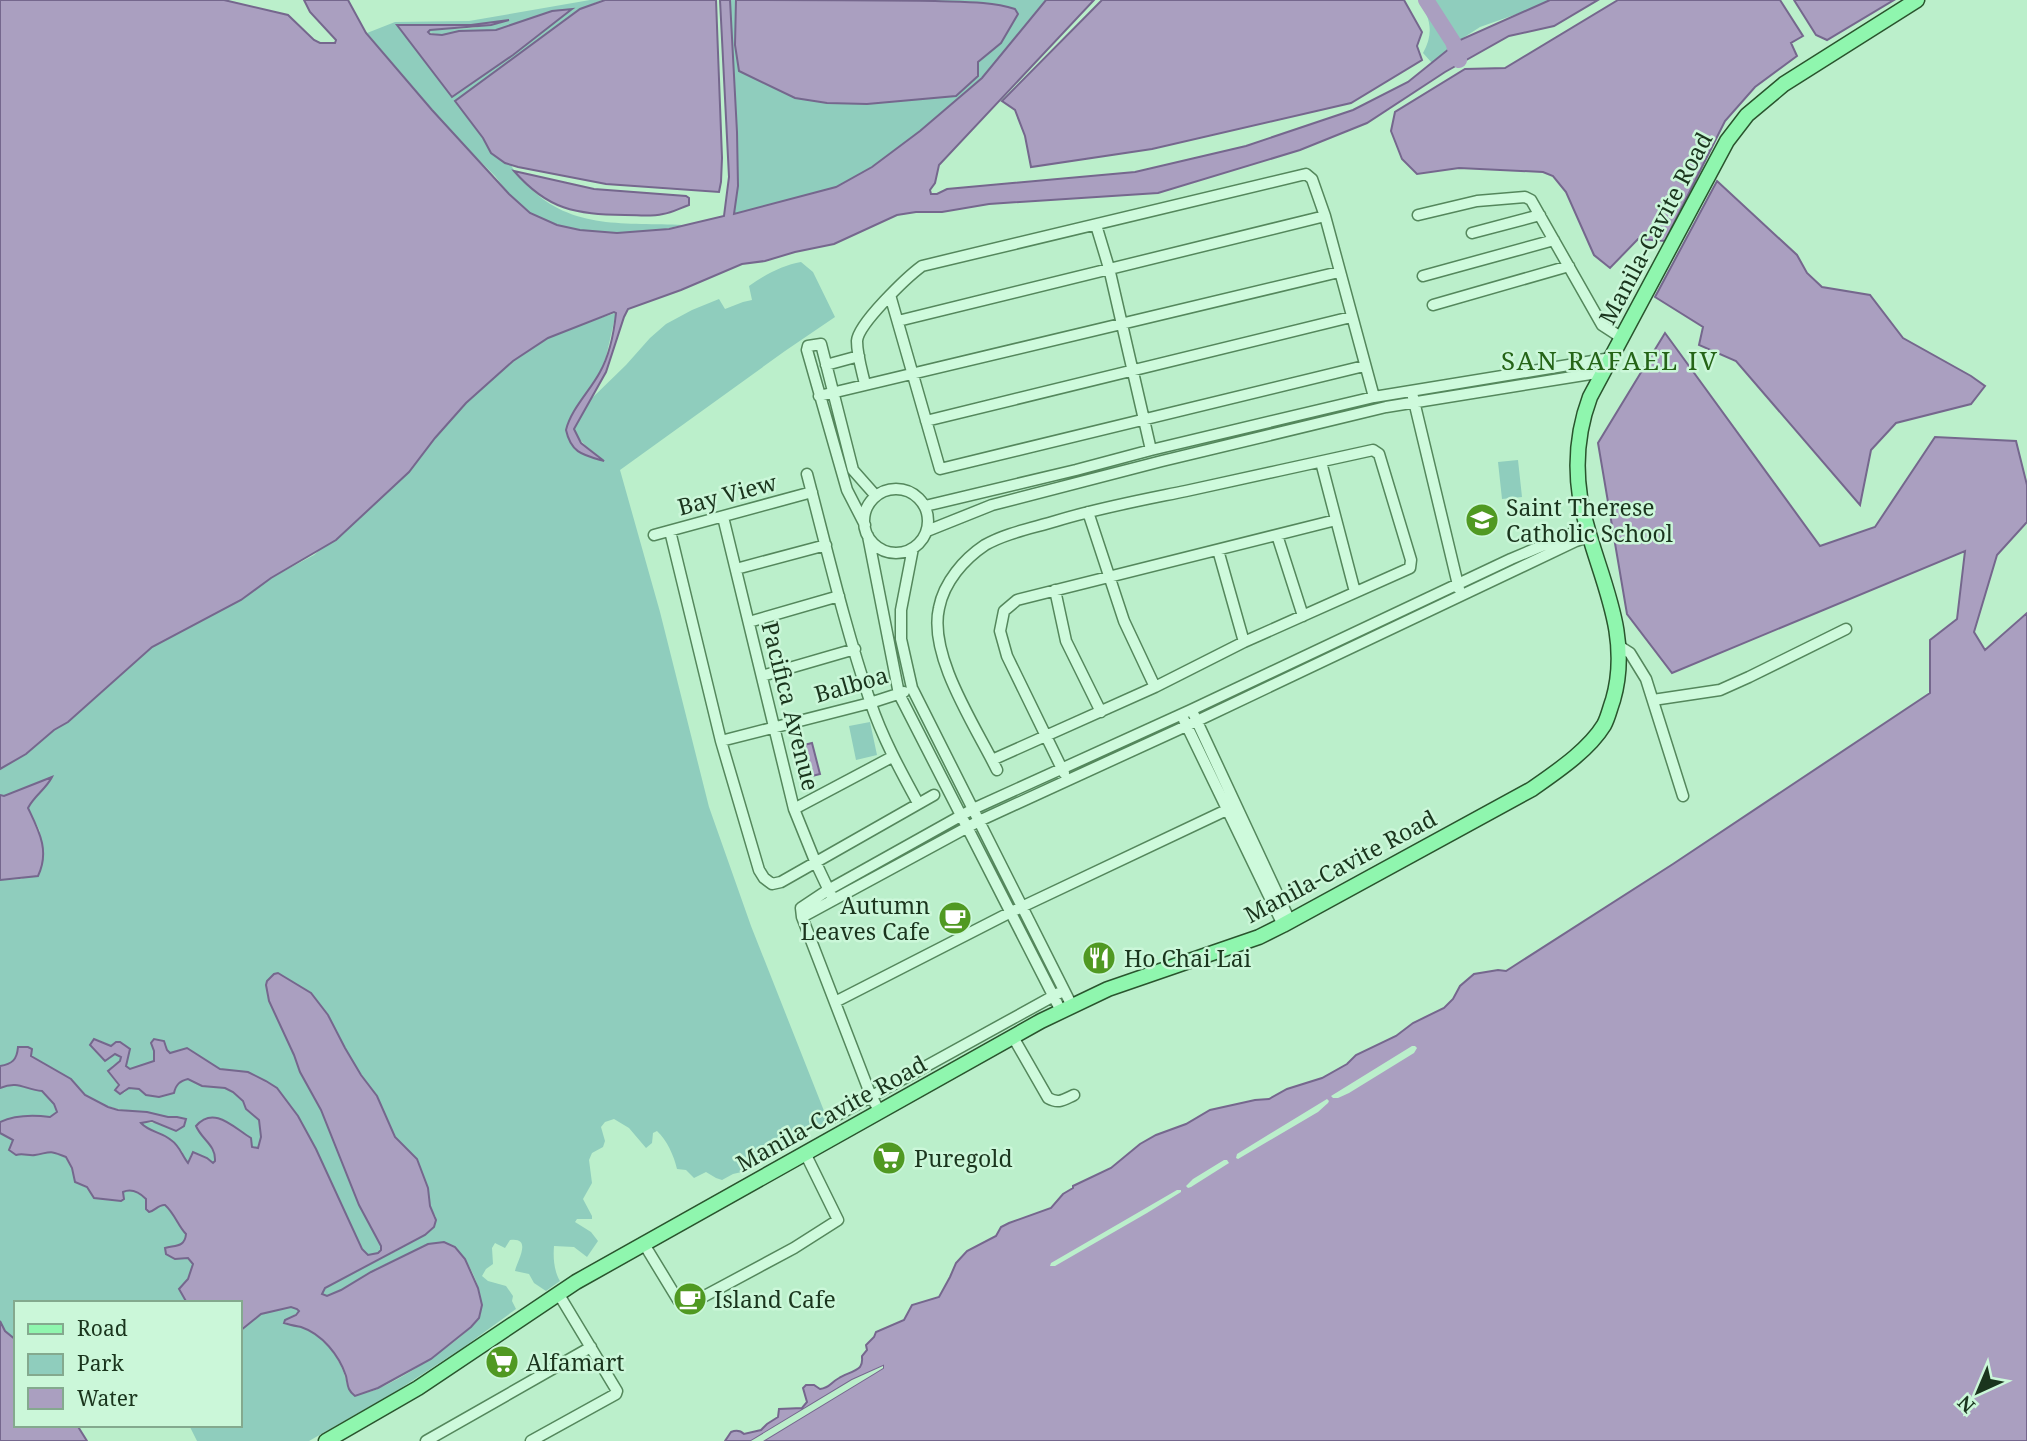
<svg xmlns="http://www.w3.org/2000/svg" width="2027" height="1441" viewBox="0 0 2027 1441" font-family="'Noto Serif',serif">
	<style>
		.green { fill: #8fcdbd; fill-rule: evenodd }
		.water { fill: #aa9fc0; stroke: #75678d; stroke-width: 2 }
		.pier { fill: #bbefcb }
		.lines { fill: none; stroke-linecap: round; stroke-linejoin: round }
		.river { stroke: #aa9fc0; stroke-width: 16 }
		.minor-casing { stroke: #54875c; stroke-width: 13 }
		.major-casing { stroke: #29542d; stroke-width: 17 }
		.minor { stroke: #cefadc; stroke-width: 10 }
		.major { stroke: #8ff6ae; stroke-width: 14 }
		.labels { text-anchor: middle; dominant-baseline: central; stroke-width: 5; stroke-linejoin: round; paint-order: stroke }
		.street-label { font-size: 23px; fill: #1a351d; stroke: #cbf7d9 }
		.poi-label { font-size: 23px; fill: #1a351d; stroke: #cbf7d9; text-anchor: start }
		.quarter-label { font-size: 26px; letter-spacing: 2px; fill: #256417; stroke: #cbf7d9 }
	</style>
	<rect width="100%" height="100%" fill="#bbefcb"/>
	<path class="green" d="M590,0H602L580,9L455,101L483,138L491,153L498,158L511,165C515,173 522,179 528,186C572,231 627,222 683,225L650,232L617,233L580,230L558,225L530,213L509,194L495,176L452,133L367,33L395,22L469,21ZM571,10L513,55L452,97L397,25H471L504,21L501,23L472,28L429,30L428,32L442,35L460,31L496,30L552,11Z
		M730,0H736L735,45L739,71L795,98L827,103L867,104L956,96L964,2L905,0H1046L982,78L920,131L872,167L836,187L734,214L738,186V172Z
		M1418,0H1556L1480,27L1460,40L1432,63L1423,53C1434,34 1431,17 1418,0Z
		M801,262L813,272L835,317L785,351L620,470L660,612L709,807L751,926L828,1121L781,1146L771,1156L746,1171L733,1174L722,1180L716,1178L706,1172L694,1178L686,1170L677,1169C674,1156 667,1140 657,1131L653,1133L652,1143L646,1148L629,1128L614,1119L605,1122L601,1127L605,1141L603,1147L592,1153L589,1160L592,1183L583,1199L592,1216V1219H577L575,1222L591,1232L598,1241L587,1257L574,1247L554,1246C553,1258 554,1271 560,1281L546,1291L534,1283L529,1274L515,1271C517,1261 533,1237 510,1240L505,1248L495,1243L492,1248L493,1264L486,1269L482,1276L488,1281L506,1286L513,1296L512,1301L516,1309L464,1347L395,1392L309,1441H197L189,1425H240V1331L261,1314L291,1307L297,1309L299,1312L285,1320L284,1323C290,1325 296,1326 301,1327C327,1337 343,1362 348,1388C352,1389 358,1393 363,1393C382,1394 470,1336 479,1318C488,1300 469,1257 453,1246C448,1242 434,1243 427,1244C421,1246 414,1251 408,1254C395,1260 382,1265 369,1272C355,1281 342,1290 327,1296L322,1294L325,1288L396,1251L436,1217L430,1206L428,1188L417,1159L395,1137L377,1096L361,1075L345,1048L328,1014L267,981V995L294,1055L300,1072L321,1110L359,1205L381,1246V1250L378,1253L368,1255L362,1249L316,1149L298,1116L277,1089L248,1072L220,1069L187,1048L170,1053L167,1050L166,1044L154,1051L155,1059L152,1062L130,1069L126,1067L130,1049C122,1043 120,1039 112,1046L98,1040L90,1045L109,1059L115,1054L121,1057L120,1061L112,1066L110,1075L124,1093L129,1088L139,1089L159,1097L174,1092L180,1081L188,1079L202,1086L225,1088L233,1092L243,1100L246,1109L259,1120L261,1137L257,1148L252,1147L250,1138L232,1125L199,1132L215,1151V1162L213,1163L191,1154L188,1164L185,1161L182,1151L156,1132L148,1130L141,1123H158L177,1117C165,1118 156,1113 144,1112C120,1109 109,1110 87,1096C78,1090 72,1080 63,1074C52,1068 38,1065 30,1055L17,1056L13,1063L0,1066V880L22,879L40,831L28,808C34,796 46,790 50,778L4,796L0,795V769L26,754L54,729L68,722L152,647L241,600L271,578L314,555L409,472L435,438L466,403L513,361L548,338L568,328L616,313L606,357L601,371L567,425C573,452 575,453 602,460C593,449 579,444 574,429L589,401L626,365L650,338L666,324L692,310L719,299L725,309L743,302L752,300L749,286C764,275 783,265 801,262Z
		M1518,460L1522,497L1502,499L1498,462Z
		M870,722L877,755L856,760L849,726Z
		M16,1084L34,1090L42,1091C49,1098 57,1104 56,1114C48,1118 42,1115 34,1115C22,1116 10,1117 0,1122V1088Z
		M0,1133L13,1140L10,1147L22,1153L33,1156L48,1151L66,1157L72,1168L75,1182L87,1187L100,1199H110L121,1201L123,1192C132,1188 140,1193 147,1199L146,1209L149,1212C155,1211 159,1204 165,1205C174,1214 178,1225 186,1233L185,1241L180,1246L177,1259L188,1258L193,1264L186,1283L184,1299L187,1303H16V1340L5,1331L0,1321Z"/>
	<path class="water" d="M0,0H224L288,15L314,40L320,43H335L336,40L310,12L304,0H348L366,33L432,110L509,194L530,213L557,225L580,230L617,233L669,229L724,216L729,177L720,0H730L737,132L738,186L734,214L836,187L872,167L920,131L982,78L1046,0H1094L939,165L935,183L930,190L931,194H937L947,189L1135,172L1246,146L1353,110L1408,82L1460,40L1550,0H1598L1554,26L1509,36L1445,72L1367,123L1300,150L1158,193L989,204L942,212H916L897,215L834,244L795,252L765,261L742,264L681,290L628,309L624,317L606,372L574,429L581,443L604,461C583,455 571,453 566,430C571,409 590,391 600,372C609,356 614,332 616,313L614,312L548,338L513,361L466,403L435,438L409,472L336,540L271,578L241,600L152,647L68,722L54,730L26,754L0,769Z
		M605,0H716L722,158L721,182L719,192L606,184L518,167L505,163L491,153L483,138L455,101L580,9Z
		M736,0C802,0 869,0 935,1C962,2 990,1 1015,9L1018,14L1001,43L978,62V76L956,96L867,104L827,103L795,98L739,71L735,45Z
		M1102,0H1404L1422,32L1417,46L1422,60L1351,103L1152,149L1031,167L1025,136L1015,110L1002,101Z
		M1618,0H1780L1803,36L1791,43L1797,56L1755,87L1725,121L1665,241L1638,239L1610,268L1594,255L1566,192L1553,176L1543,172L1459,168L1417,174L1402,159L1391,131L1395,112L1465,69L1505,68Z
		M1794,0H1894L1827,40L1816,35Z
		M572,9L513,55L452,97L397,25H471L509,20L491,25L430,30L428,32L430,34L442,35L459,31L496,30L552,11Z
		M514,171L594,189L686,196L689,198V205C680,208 672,213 663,214C650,217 639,215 625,215C575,214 548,210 514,171Z
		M1717,181L1797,255L1807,273L1822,287L1870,295L1903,338L1971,376L1985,386L1971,404L1896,423L1871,450L1860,505L1736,361L1699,345L1703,327L1655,297Z
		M1665,333L1820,546L1875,527L1935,437L2016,441L2027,485V522L1997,555L1974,632L1985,650L2027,613V1441H763L875,1373L883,1368V1366L852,1380L751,1441H725L731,1432C736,1430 740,1430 744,1434L761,1430L767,1424L778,1417L779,1409L802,1408L807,1402L803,1388L806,1385H814L820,1389C830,1388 830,1383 839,1378C845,1374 855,1372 860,1367C863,1363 862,1361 862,1356L867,1350L866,1345L874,1337L876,1332L904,1320L912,1305L939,1297L950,1277L956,1263L967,1251L996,1236L1001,1227L1009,1223L1051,1208L1063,1194L1073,1188V1186L1111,1168L1140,1144L1156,1135L1186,1124L1210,1110L1255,1100L1269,1099L1287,1089L1322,1078L1347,1064L1356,1055L1396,1036L1413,1023L1444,1008L1453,999L1460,986L1474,974L1498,970L1506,971L1673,864L1930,693V640L1957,619L1965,551L1672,673L1627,614L1598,443Z
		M812,743L820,774L804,778L796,747Z
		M52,777C46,789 34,796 28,808C39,831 50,851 38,876L0,880V795L4,796Z
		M278,973L311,993L328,1015L345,1048L361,1075L377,1096L395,1137L417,1159L428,1188L430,1206L436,1220L434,1227L425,1235L325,1288L322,1294L327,1296L341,1290L371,1272L428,1244L444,1242L455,1247L465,1259L478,1288L482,1305L479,1318L471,1327L431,1359L378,1388L355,1396C347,1390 348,1385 346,1376C339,1355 322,1334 301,1327C296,1326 290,1325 284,1323L285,1320L296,1315L299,1311L297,1309L291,1307L261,1314L240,1331V1303H187L179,1289L188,1279L193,1264L188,1258L175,1259L166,1254L165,1248C176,1245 185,1247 186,1234C178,1226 175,1214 165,1205C159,1204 155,1211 149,1212L146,1209V1199C140,1193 132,1188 123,1192L124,1199L121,1201L94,1198L87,1187L75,1182L72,1168L66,1157C49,1150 52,1152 35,1155C29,1156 23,1153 16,1155L9,1150L13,1140L0,1133V1122C15,1115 34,1115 50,1117L57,1112L54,1104L42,1091C25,1090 19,1080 0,1088V1066C12,1064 17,1060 18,1047H28L32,1049L31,1056L71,1079L85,1095L108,1107L118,1110L147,1112L168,1117H177L186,1119L184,1126L176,1131L152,1121L141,1123C149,1132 162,1132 171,1140C180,1146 182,1156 188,1163L193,1152L207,1158L213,1163L215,1161C216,1145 202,1140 196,1126C214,1105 234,1128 251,1138L252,1147L258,1148L261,1137L259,1120L246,1109L243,1101L233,1092L225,1088L202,1086L188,1079C180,1081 176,1084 174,1093L159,1097L146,1095L139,1089L129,1088L120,1094L115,1090L119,1085L108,1071L120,1061L121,1057L115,1054L105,1061L90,1045L94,1039L111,1046L116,1042H120L130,1049L126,1066L130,1069L154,1061V1051L151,1043L154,1039L164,1041L167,1050L170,1053L187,1048L220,1069L248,1072L266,1081L277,1088L298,1116L316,1149L362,1249L368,1255L378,1253L381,1250V1246L359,1205L321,1110L300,1072L294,1055L269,1001L266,985L267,981L274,974Z
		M0,1321L5,1331L16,1340V1425H77L87,1441H0Z"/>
	<path class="pier" d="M1412,1046H1415L1417,1048L1414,1053L1349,1093L1338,1098H1333L1331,1096Z
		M1327,1099L1329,1101L1328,1103L1318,1112L1238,1159L1236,1158L1237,1154Z
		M1224,1160H1227L1229,1163L1191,1187L1188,1188L1186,1186L1193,1179Z
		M1177,1190H1181V1192L1147,1213L1055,1266H1050L1051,1263Z
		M883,1366V1368L875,1373L763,1441H751L852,1380Z"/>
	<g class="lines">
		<path class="river" d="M1426,0L1453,42L1459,60"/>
		<defs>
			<path id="minor" d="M1418,215L1477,201L1525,197L1531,200L1602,325L1622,338
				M1096,225L1109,268L1151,450
				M1472,233L1540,215
				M1423,276L1554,240
				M890,295L940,469L1364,366
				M1433,305L1569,266
				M898,321L1325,216
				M826,365L859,356
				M865,384C862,371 857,355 857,341C858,324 907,277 922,266L1306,174L1312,179L1325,216L1374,397
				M819,396L1339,272
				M1413,397L1459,589
				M926,421L1351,317
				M1321,462L1355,592
				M807,474C827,550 845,627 870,701C882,737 900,770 918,803
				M864 521a32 32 0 1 1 64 0a32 32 0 1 1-64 0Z
				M925,506L1076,470L1151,450L1374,397L1611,358
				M1088,512L1124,621L1155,687
				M723,517L794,809L815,861L832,897
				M865,525L847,490L807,350L808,346L821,344L853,470L876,496
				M670,531L721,741L759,870L764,878L772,884L781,882L934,795
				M927,531L992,505L1162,461L1386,407L1603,372
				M654,535L812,492
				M1277,535L1303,616
				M868,536L899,694L1061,1011
				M913,548L901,610V639L912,688L1072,1006
				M1218,550L1244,642
				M736,569L826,545
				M1055,590L1066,641L1101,712
				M749,622L839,596
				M1619,646L1630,653L1646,679L1683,796
				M762,676L855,649
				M1653,700L1720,690L1749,677L1846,629
				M1194,715L1290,921
				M1184,720L1283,925
				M721,741L870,703L904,692
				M992,760L1155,687L1244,642L1410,568L1411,560L1379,454L1373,450C1311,464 1248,477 1186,491C1142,500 1098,508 1056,521C1033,528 1006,533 985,545C964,559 944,582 939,608C928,656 976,727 997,770
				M1064,773L1007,656L1000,631L1004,611L1017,600L1336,520
				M794,809L892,757
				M802,917L979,821L1197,721L1576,541L1591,536
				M835,1002L1011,912L1235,806
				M1013,1037L1048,1098C1059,1104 1063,1100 1074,1095
				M880,1112L871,1096L802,917L801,908L828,890L973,809L1191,710L1511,559L1587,527
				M834,1117L1059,993
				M644,1244L678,1300L686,1306L794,1248L838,1220L805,1153
				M426,1441L591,1347
				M531,1441L616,1394L617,1391L558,1293"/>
			<path id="major" d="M326,1441L418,1388L576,1282L1041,1021L1108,989L1259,937L1283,925L1532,789C1556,772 1588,751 1604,725C1608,718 1610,708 1613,700C1634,627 1592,567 1580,497C1575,464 1578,429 1590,397L1727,141L1747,115L1784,84L1917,0"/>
		</defs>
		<use href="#minor" class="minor-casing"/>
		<use href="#major" class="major-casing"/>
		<use href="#minor" class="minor"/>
		<use href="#major" class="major"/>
	</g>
	<defs>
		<symbol id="school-disc" viewBox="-11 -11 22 22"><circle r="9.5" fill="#509922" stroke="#cbf7d9"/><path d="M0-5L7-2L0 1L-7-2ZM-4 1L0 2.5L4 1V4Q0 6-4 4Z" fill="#fff"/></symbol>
		<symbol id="cafe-disc" viewBox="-11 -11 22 22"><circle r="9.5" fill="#509922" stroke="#cbf7d9"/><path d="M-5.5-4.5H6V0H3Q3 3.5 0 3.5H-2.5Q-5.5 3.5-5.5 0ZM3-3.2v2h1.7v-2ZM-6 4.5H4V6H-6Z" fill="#fff"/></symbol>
		<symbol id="restaurant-disc" viewBox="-11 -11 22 22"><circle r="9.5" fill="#509922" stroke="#cbf7d9"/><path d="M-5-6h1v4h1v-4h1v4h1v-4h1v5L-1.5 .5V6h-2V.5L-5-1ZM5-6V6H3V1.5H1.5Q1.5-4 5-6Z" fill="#fff"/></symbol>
		<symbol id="supermarket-disc" viewBox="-11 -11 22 22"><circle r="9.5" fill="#509922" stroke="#cbf7d9"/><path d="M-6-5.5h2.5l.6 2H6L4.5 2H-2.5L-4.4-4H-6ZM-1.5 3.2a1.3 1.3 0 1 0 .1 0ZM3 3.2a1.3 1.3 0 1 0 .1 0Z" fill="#fff"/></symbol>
	</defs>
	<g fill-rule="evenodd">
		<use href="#school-disc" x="1463" y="501" width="38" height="38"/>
		<use href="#cafe-disc" x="936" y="899" width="38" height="38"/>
		<use href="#restaurant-disc" x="1080" y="939" width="38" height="38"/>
		<use href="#supermarket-disc" x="870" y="1139" width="38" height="38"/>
		<use href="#cafe-disc" x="671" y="1280" width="38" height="38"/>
		<use href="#supermarket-disc" x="483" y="1343" width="38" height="38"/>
	</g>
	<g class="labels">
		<g class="street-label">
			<text transform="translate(1655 228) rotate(-62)">Manila-Cavite Road</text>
			<text transform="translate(727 494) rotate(-15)">Bay View</text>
			<text transform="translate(851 684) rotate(-16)">Balboa</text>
			<text transform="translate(791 706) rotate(76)">Pacifica Avenue</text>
			<text transform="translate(1340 866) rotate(-28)">Manila-Cavite Road</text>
			<text transform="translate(831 1113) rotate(-29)">Manila-Cavite Road</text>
		</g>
		<g class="poi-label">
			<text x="1506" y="507">Saint Therese<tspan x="1506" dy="26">Catholic School</tspan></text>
			<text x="930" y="905" text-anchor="end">Autumn<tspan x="930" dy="26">Leaves Cafe</tspan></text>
			<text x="1124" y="958">Ho Chai Lai</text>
			<text x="914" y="1158">Puregold</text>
			<text x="714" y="1299">Island Cafe</text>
			<text x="526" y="1362">Alfamart</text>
		</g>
		<g class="quarter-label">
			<text x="1610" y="360">SAN RAFAEL IV</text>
		</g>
	</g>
	<rect x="14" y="1301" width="228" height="126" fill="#cbf7d9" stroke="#84a98e" stroke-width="2"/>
	<rect x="28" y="1324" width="35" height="10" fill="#8ff6ae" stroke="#84a98e" stroke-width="2"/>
	<text x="77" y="1336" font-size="21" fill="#1a351d">Road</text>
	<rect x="28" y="1354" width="35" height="21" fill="#8fcdbd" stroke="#84a98e" stroke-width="2"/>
	<text x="77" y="1371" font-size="21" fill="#1a351d">Park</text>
	<rect x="28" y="1388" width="35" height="21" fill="#aa9fc0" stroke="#84a98e" stroke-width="2"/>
	<text x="77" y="1406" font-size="21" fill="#1a351d">Water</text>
	<g transform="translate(1978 1392) rotate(224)" stroke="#cbf7d9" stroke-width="5" paint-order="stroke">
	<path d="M0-5L12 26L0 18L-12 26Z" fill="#1a351d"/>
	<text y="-10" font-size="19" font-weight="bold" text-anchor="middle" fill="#1a351d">N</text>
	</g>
</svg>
